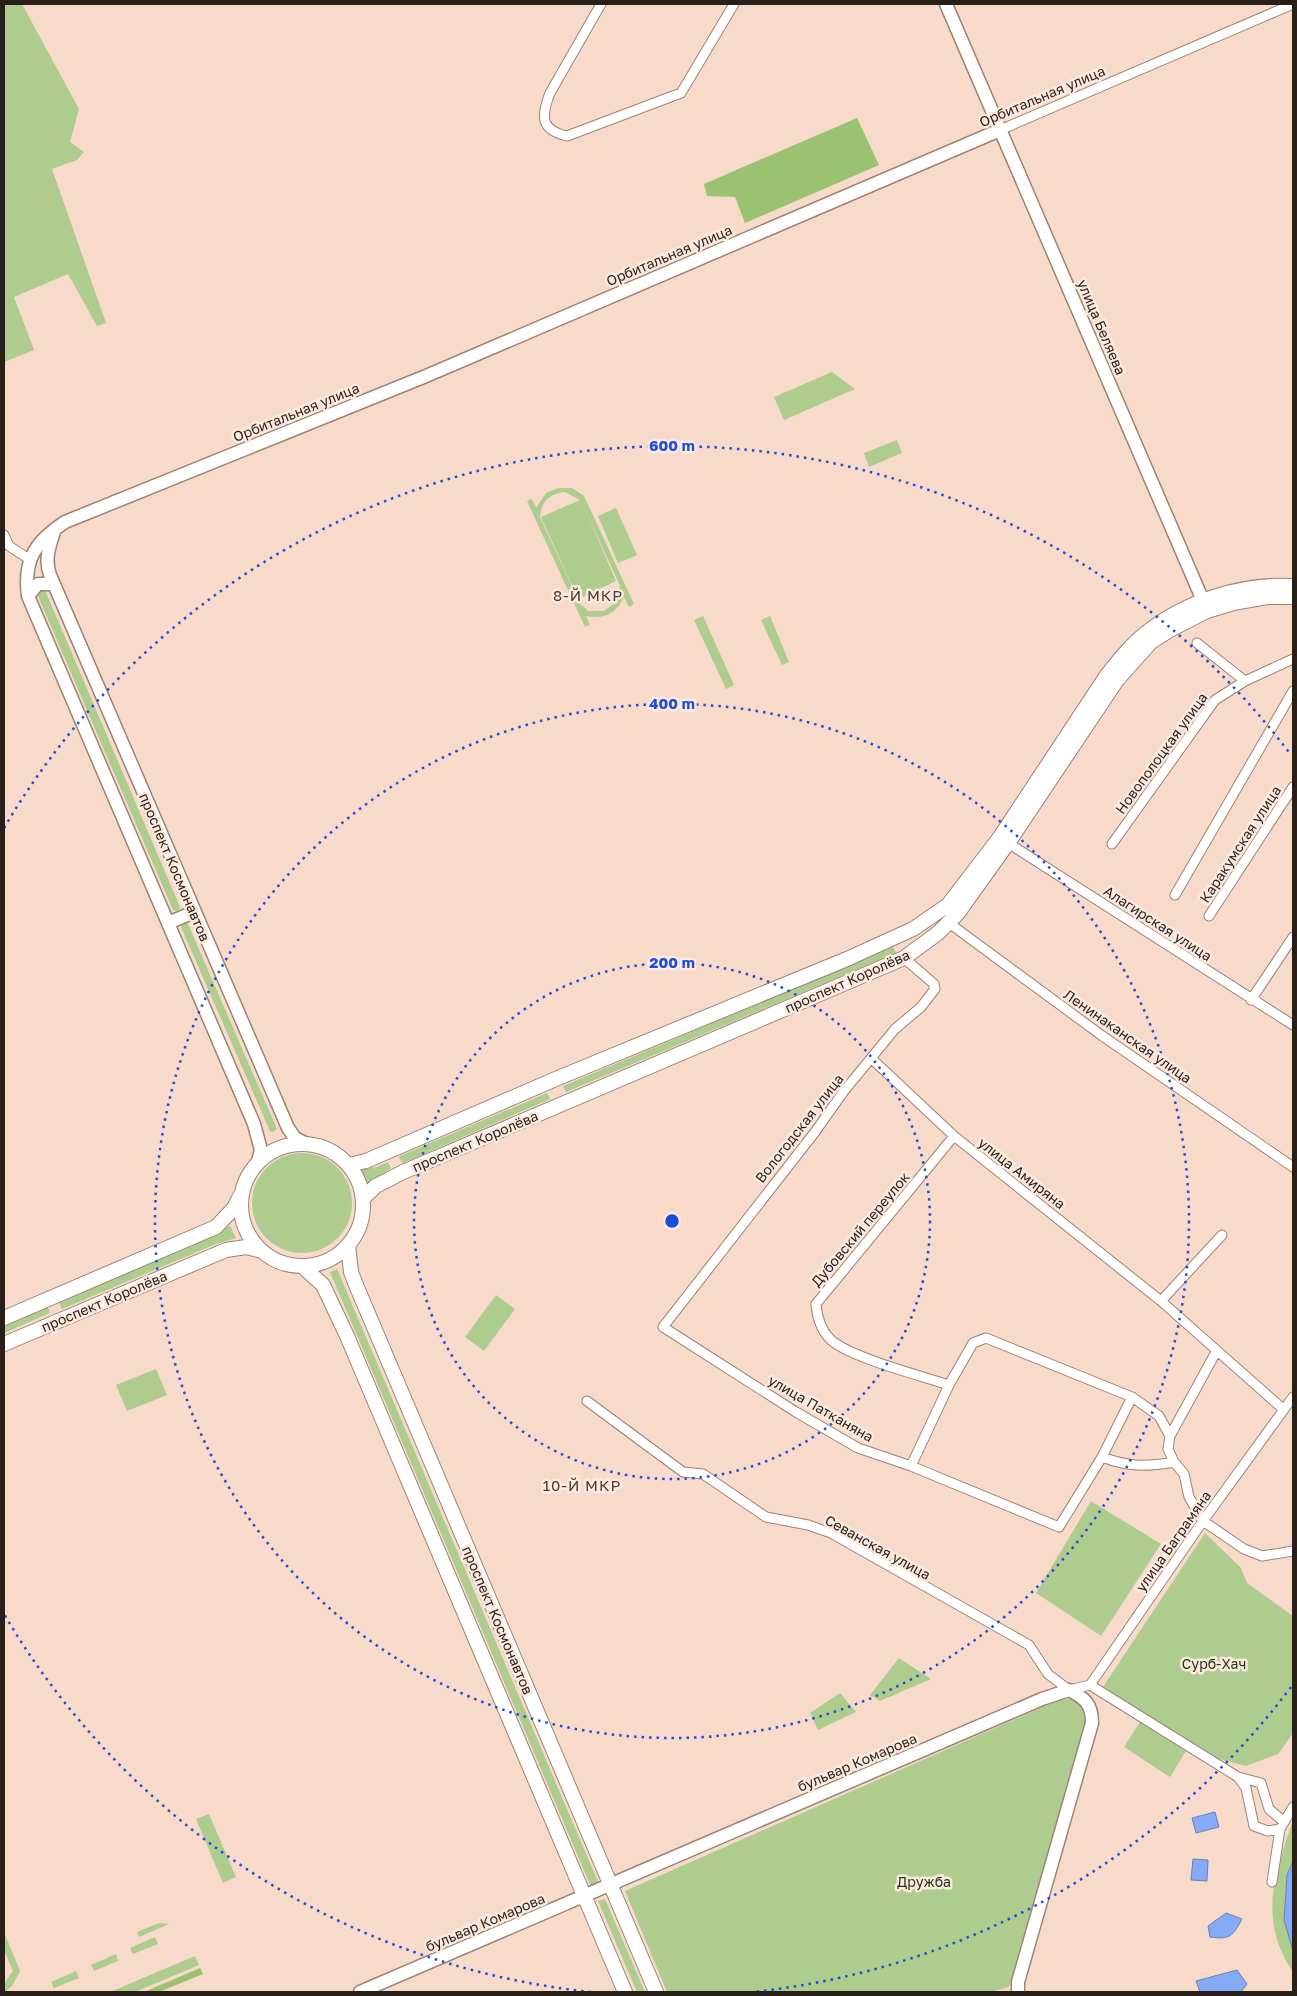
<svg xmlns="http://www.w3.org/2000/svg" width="1297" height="1996" viewBox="0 0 1297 1996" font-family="'Golos Text',sans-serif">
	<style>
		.green { fill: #adcc8e; fill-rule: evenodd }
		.forest { fill: #9bc270 }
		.water { fill: #85abf6; stroke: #6981b4 }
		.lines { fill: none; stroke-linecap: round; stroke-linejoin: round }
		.street-casing { stroke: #9d8373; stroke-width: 11 }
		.secondary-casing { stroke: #9d8373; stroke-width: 15 }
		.primary-casing { stroke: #9d8373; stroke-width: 16 }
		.street { stroke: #fff; stroke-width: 9 }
		.secondary { stroke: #fff; stroke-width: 12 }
		.primary { stroke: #fff; stroke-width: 14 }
		.ring { fill: none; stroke: #1d4ed8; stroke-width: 2.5; stroke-dasharray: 2.5 5 }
		.labels { text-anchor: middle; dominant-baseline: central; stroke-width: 5; stroke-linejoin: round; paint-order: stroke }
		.street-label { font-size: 14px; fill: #291f19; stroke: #fceae0 }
		.park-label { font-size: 14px; fill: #253513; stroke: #fceae0 }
		.neighbourhood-label { font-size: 15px; letter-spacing: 1px; fill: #513a2c; stroke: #fceae0 }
		.centre { fill: #1d4ed8; stroke: #fceae0; stroke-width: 2.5 }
		.ring-label { font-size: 15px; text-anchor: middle; font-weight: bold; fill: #1d4ed8; stroke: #fceae0; stroke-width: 5; stroke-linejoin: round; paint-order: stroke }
	</style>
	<rect width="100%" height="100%" fill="#f7daca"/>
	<path class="green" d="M4,4H22L79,109L70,142L84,152L77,160L52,169L106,323L97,326L68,274L14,297L34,350L4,362Z
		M832,372L855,389L784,420L774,397Z
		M897,440L902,453L869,467L864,453Z
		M558,488H572L584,496L634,604L629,607L624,597C617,613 604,620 586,616L590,625L585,627L527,501L532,499L536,508L546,493ZM565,492L580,500L541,517L578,599L616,581L585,509L620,586L616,602L604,611H588L580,604L540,517C541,502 550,493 565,492Z
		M616,508L637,555L618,563L598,516Z
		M41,590H45L180,907L178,911L173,910L37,594Z
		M703,616L734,685L726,689L694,620Z
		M770,616L789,662L782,665L761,620Z
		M183,923L188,924L277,1129L273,1132L270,1131L181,927Z
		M893,947L896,953L566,1092L563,1086Z
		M547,1093L550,1099L403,1163L399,1158L400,1156Z
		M252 1203a50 50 0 1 1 100 0a50 50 0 1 1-100 0Z
		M388,1162L391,1168L368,1184L361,1169L377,1167Z
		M230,1226L236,1238L216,1244L62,1309L59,1302Z
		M337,1269L599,1884L591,1887L330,1272Z
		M496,1295L515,1309L484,1351L465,1337Z
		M47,1306L50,1313L4,1333V1326Z
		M156,1369L167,1395L127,1411L116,1385Z
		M1091,1501L1161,1544L1101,1636L1036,1593Z
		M1205,1533L1241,1568L1247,1583L1293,1616V1733L1278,1754L1246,1766L1219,1759L1103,1687Z
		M899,1658L931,1679L880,1701L870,1695Z
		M840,1693L856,1712L818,1730L810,1713Z
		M1076,1698L1084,1704L1086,1721L1009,1987L991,1992H667L625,1891L1059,1700Z
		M1140,1722L1186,1751L1170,1777L1124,1747Z
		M209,1814L236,1877L223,1883L196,1819Z
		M1293,1821V1861L1287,1875L1284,1920L1293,1951V1972C1258,1920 1274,1874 1293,1821Z
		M605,1899L645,1992H637L598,1901Z
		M159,1923L169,1924L139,1937L137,1932Z
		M4,1932L20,1971L12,1986L5,1992L4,1984L13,1971L4,1950Z
		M155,1937L158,1944L133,1954L130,1948Z
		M116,1954L118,1961L94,1971L91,1965Z
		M195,1956L199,1965L135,1992H110Z
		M76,1971L79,1978L54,1988L51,1982Z"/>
	<path class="forest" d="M857,118L879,165L745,223L735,197L707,196L704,184Z
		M200,1968L203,1974L159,1992H144Z"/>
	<path class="water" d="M1215,1812L1219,1827L1196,1833L1192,1818Z
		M1193,1859L1208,1860L1207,1881L1191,1880Z
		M1293,1861V1951L1284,1920L1287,1875Z
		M1226,1913L1242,1919C1233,1936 1230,1940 1210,1937L1208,1926Z
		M1237,1970L1247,1984L1241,1992H1200L1196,1981Z"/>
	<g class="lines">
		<defs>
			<path id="street" d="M601,4L550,93C541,116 540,130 567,136L681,93L734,4
				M1000,130L1293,4
				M4,535L9,546L29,559
				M1197,643L1245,681
				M1008,843L1293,1025
				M1112,844L1215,700L1245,681L1293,659
				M1175,895L1293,691
				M1209,916L1293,787
				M949,923L1101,1035L1293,1167
				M904,958L934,984L935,989L921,1007L895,1029L844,1091L815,1132L663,1327L796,1412L858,1448L911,1466L1059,1527L1102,1457L1132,1397
				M1251,1000L1293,937
				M872,1059L954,1136L1161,1301L1283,1409
				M1161,1301L1222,1235
				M1216,1352L1170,1436L1168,1449L1174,1462L1184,1474L1189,1497L1203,1521L1244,1549L1262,1556L1293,1551
				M949,1385C922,1376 848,1357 830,1339C821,1330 817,1316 816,1304L954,1136
				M587,1401L683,1472L703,1474L766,1517L808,1525L831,1533L1029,1645L1048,1674L1069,1690L1090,1685L1203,1521L1293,1397
				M1102,1457C1129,1467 1145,1467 1174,1462
				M911,1466L949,1385L973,1343L986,1338L1132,1397L1159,1416L1170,1436
				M1090,1685L1238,1777L1246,1788L1254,1826L1268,1831L1280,1829
				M1238,1777L1261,1783L1269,1809L1283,1821
				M1272,1882L1280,1829L1293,1807"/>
			<path id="secondary" d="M946,4L1207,610
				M55,529C50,544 44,559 50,575L288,1128L295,1138L305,1143
				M28,596L38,584H54
				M168,923L194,912
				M258,1161L261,1150L254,1124L28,596C23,559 36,541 65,522L426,376L1000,130
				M360,1992L1042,1699L1069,1690C1085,1698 1092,1704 1092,1723L1018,1982V1992"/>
			<path id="primary" d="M241 1205a61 61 0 1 1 122 0a61 61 0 1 1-122 0Z
				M349,1165L366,1161L558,1078L847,959L913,929L948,905L1000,837L1107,675C1119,660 1131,645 1146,633C1186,601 1242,583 1293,586
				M363,1198L376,1186L403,1172L904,958L938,933L958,913L1008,843L1117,680L1151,642L1168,631L1207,611L1233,603L1267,597H1293
				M348,1245L351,1272L356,1285L656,1992
				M302,1266L323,1285L347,1336L625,1992
				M4,1318L216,1227L234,1208L240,1196
				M4,1344L226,1250L246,1247L262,1251"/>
		</defs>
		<use href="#street" class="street-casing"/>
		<use href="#secondary" class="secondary-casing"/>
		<use href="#primary" class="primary-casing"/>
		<use href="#street" class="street"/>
		<use href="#secondary" class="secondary"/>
		<use href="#primary" class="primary"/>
	</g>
	<g class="ring">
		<circle cx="672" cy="1221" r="258"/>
		<circle cx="672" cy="1221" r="517"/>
		<path d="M1291 1687A775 775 0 0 1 753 1992M591 1992A775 775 0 0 1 4 1614M4 828A775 775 0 0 1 1291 755"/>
	</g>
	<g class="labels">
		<g class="street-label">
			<text transform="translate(1042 96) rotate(-23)">Орбитальная улица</text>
			<text transform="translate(669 255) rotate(-23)">Орбитальная улица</text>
			<text transform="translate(1102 327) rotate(67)">улица Беляева</text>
			<text transform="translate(296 412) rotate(-22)">Орбитальная улица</text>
			<text transform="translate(1161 753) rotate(-54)">Новополоцкая улица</text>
			<text transform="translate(1240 844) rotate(-57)">Каракумская улица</text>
			<text transform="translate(175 867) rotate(67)">проспект Космонавтов</text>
			<text transform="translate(1158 923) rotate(33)">Алагирская улица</text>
			<text transform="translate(847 981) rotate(-24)">проспект Королёва</text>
			<text transform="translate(1128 1036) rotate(35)">Ленинаканская улица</text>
			<text transform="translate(799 1128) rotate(-52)">Вологодская улица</text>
			<text transform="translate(475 1141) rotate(-23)">проспект Королёва</text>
			<text transform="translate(1022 1173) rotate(38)">улица Амиряна</text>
			<text transform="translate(860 1229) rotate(-50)">Дубовский переулок</text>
			<text transform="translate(104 1301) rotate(-23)">проспект Королёва</text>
			<text transform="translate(821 1408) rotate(30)">улица Патканяна</text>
			<text transform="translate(1173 1541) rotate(-55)">улица Баграмяна</text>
			<text transform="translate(878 1547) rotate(29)">Севанская улица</text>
			<text transform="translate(498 1620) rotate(67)">проспект Космонавтов</text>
			<text transform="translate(857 1762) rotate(-23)">бульвар Комарова</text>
			<text transform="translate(485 1922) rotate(-23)">бульвар Комарова</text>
		</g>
		<g class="park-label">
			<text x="1214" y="1663">Сурб-Хач</text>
			<text x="924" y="1881">Дружба</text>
		</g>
		<g class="neighbourhood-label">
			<text x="588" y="595">8-Й МКР</text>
			<text x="582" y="1485">10-Й МКР</text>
		</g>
	</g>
	<circle cx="672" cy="1221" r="8" class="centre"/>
	<g class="ring-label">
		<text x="672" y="451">600 m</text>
		<text x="672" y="709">400 m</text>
		<text x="672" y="968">200 m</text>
	</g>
	<rect width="1297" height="1996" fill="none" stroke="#291f19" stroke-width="10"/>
</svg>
